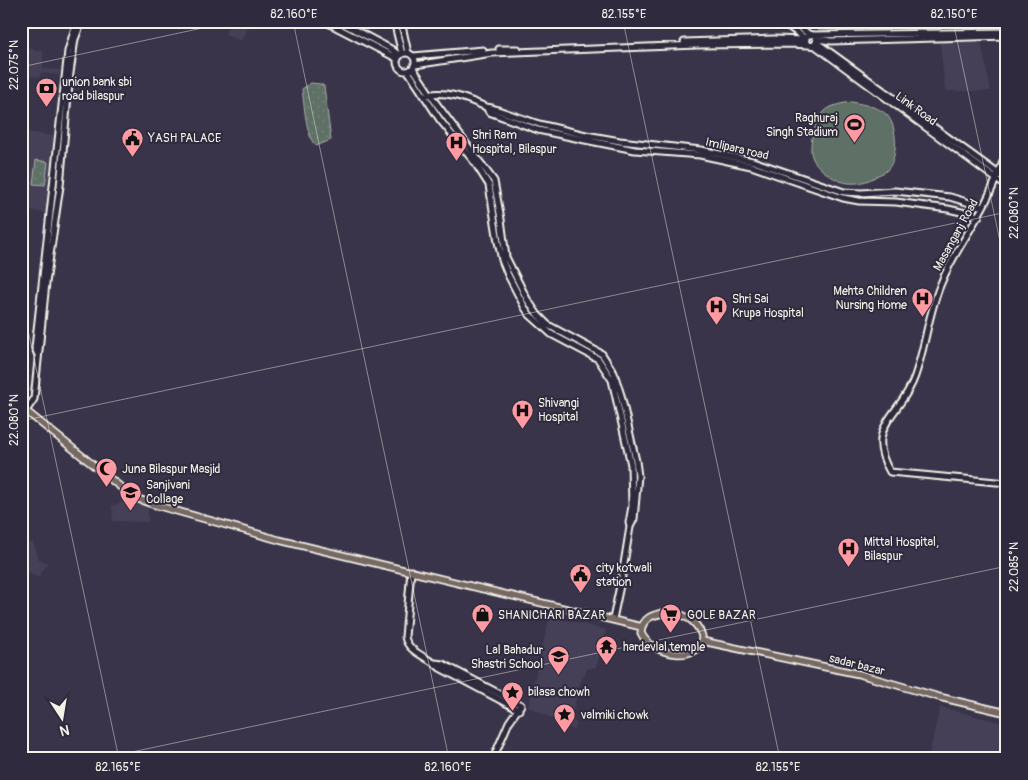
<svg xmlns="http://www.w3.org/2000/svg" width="1028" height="780" viewBox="0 0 1028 780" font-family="Pangolin,sans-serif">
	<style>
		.built { fill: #454058 }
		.green { fill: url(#green-dots); stroke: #a9b0a7 }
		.pitch { fill: #5e6f66; stroke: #a9b0a7 }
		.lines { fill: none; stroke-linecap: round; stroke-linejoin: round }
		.secondary-casing { stroke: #f4f1e8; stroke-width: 9 }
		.primary-casing { stroke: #f4f1e8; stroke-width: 9 }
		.highway-casing { stroke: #f4f1e8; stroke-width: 11 }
		.secondary { stroke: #2f2a3d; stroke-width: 5 }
		.primary { stroke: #766964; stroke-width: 5.5 }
		.highway { stroke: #766964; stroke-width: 7 }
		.ticks { fill: none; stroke: #f4f1e8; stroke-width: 1; stroke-opacity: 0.45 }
		.labels { text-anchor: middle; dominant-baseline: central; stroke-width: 4; stroke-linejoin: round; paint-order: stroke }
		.poi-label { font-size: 12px; fill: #f4f1e8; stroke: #2f2a3d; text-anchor: start }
		.street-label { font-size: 12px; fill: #f4f1e8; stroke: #2f2a3d }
		.neatline { fill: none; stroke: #f4f1e8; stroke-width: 2 }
		.ticks-label { font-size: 12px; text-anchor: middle; fill: #f4f1e8 }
	</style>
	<defs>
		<pattern id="green-dots" width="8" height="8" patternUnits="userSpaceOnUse" patternTransform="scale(1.25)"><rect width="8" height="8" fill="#5e6f66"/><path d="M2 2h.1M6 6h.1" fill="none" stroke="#76847c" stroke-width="1.8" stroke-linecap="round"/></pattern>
	</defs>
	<rect width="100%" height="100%" fill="#393449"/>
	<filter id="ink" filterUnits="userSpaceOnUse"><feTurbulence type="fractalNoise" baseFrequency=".02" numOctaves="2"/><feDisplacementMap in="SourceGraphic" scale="10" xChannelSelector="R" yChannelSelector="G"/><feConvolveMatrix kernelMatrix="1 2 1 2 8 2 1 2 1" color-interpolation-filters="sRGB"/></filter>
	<g filter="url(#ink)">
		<path class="built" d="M231,21H247L248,26L241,41L225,34Z
			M981,41L991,91H945L940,42Z
			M21,47L32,48L36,51H43V69L61,70L60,75L40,73V77L21,76Z
			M21,131L55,136L53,163L54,164L47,213L21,209Z
			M127,497L148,505V522L113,521L112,506L127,500Z
			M33,542L39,559L48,563L38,578L21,567V545Z
			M550,616L606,630L596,667L587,669L580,683L571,718L577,724L574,730L528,706Z
			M940,707L1007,724V759H928Z"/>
		<path class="green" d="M311,83L320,84L324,86L331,140L316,146C306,138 304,102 302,89Z
			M36,160L48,162L45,185L33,184Z"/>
		<path class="pitch" d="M852,102C864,105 878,106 887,115C898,127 898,157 888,169C886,172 881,174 878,175C862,186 844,186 829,175C823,171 816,165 813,159C807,146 815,122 824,112C830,105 844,103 852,102Z"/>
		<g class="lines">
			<defs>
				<path id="secondary" d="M324,21L398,59
					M338,21L391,49L400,56
					M394,21L402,54
					M401,21L408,53
					M781,21L806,39
					M791,21L810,35
					M805.5 40a5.5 5.5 0 1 1 11 0a5.5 5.5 0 1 1-11 0Z
					M813,35L1007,32
					M817,39L831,41L1007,36
					M684,42L774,39L806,40
					M816,42L1007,180
					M814,45L1007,187
					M499,49H518
					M397 62a9 9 0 1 1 18 0a9 9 0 1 1-18 0Z
					M413,56L483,50
					M415,65L492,53L698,45L789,44L808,45
					M413,68L436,103L494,181L501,219L506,257L527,299L538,315L548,325L602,354L614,373L621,395L636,461L638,476L634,519L630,527
					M408,71L440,120L475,163L489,185L498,242L502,260L508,275L525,308L530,315L551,334L598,359L612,380L631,465L632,506L629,523L630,527L622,576L613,619
					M424,95C447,90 465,98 486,107L492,108L539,124L586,135L620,141L701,150L753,161L844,192L861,193L895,191L950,197L983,207
					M486,107L489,112L538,130L585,140L635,150L700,155L751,166L843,198L859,201L896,202L948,209L979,216
					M1007,151C999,173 991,194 979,214C967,236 952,257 942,281C928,312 926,345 915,376C902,415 863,426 890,472L1007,483
					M38,355L35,348L68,51L77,21
					M26,411L34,399L46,283L60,186L70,73L75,39L82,21
					M411,571L405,637C408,653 429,657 440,668L519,710
					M435,663L443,664L521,705L509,722L493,759"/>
				<path id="primary" d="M26,411L133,497L152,504L279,540L642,627
					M664,613C682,612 696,619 702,636C702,663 652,657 641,633C642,618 652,615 664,613Z
					M702,641L859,674L939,697L1007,713"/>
				<path id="highway" d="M21,409L26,411"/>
			</defs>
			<use href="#secondary" class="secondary-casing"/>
			<use href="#primary" class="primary-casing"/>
			<use href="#highway" class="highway-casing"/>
			<use href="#secondary" class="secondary"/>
			<use href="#primary" class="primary"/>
			<use href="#highway" class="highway"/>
		</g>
	</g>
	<path class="ticks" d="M293,21L449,759M623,21L780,759M953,21L1007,274M21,67L235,21M21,297L119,759M21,421L1007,212M99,759L1007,566"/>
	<defs>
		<symbol id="bank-pin" viewBox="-11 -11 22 30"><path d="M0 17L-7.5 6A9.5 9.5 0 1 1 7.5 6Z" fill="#ff9aa2" stroke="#2f2a3d"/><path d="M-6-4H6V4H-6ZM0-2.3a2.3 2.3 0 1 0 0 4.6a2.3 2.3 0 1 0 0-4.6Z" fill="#111"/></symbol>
		<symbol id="stadium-pin" viewBox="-11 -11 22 30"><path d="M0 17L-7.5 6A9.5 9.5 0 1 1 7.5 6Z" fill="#ff9aa2" stroke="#2f2a3d"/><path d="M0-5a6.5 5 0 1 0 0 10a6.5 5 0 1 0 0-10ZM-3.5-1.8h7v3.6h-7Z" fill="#111"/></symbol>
		<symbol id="civic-pin" viewBox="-11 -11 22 30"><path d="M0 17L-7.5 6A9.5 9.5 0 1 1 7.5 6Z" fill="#ff9aa2" stroke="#2f2a3d"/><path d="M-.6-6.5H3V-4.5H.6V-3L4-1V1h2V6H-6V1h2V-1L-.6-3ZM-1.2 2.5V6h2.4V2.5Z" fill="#111"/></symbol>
		<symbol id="hospital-pin" viewBox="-11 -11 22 30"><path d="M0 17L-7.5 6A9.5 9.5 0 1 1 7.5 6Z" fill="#ff9aa2" stroke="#2f2a3d"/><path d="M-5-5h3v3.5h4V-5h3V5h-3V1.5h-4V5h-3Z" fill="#111"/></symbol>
		<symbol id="mosque-pin" viewBox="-11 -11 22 30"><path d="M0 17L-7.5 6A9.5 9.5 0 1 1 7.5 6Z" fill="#ff9aa2" stroke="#2f2a3d"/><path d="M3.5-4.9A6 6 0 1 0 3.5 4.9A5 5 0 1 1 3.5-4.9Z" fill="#111"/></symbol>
		<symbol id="university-pin" viewBox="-11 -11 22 30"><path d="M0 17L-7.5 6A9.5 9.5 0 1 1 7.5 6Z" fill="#ff9aa2" stroke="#2f2a3d"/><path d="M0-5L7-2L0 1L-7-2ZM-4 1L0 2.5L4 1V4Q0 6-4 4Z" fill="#111"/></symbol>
		<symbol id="shop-pin" viewBox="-11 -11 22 30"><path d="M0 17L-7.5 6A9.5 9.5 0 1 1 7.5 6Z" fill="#ff9aa2" stroke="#2f2a3d"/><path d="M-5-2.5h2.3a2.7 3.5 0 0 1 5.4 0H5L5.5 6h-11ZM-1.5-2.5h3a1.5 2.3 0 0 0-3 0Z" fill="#111"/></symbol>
		<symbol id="supermarket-pin" viewBox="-11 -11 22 30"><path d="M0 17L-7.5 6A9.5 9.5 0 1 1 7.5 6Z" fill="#ff9aa2" stroke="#2f2a3d"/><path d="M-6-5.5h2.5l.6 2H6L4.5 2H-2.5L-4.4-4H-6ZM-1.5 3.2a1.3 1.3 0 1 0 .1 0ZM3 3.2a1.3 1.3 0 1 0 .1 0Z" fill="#111"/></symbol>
		<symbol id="temple-pin" viewBox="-11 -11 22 30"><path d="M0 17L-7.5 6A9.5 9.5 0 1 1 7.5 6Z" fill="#ff9aa2" stroke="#2f2a3d"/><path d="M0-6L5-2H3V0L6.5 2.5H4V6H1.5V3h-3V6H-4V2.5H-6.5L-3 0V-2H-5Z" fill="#111"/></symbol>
		<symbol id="school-pin" viewBox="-11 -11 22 30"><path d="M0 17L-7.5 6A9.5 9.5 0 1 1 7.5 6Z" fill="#ff9aa2" stroke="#2f2a3d"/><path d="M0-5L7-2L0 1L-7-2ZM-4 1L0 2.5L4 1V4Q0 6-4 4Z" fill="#111"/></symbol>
		<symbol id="sight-pin" viewBox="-11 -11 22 30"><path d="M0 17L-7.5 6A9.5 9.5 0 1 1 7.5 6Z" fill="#ff9aa2" stroke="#2f2a3d"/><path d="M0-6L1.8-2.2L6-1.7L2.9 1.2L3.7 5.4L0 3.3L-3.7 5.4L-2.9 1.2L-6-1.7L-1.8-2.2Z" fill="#111"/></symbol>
	</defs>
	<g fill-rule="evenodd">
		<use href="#bank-pin" x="34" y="76" width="25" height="34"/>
		<use href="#stadium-pin" x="842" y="112" width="25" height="34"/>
		<use href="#civic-pin" x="120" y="126" width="25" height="34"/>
		<use href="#hospital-pin" x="444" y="130" width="25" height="34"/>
		<use href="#hospital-pin" x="910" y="286" width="25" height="34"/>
		<use href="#hospital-pin" x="704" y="294" width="25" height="34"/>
		<use href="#hospital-pin" x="510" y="398" width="25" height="34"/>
		<use href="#mosque-pin" x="94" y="456" width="25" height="34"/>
		<use href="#university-pin" x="118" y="480" width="25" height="34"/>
		<use href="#hospital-pin" x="836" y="536" width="25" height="34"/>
		<use href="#civic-pin" x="568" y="562" width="25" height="34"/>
		<use href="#shop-pin" x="470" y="602" width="25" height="34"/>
		<use href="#supermarket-pin" x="658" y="602" width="25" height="34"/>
		<use href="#temple-pin" x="594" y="634" width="25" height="34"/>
		<use href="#school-pin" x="546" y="644" width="25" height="34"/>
		<use href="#sight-pin" x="500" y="680" width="25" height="34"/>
		<use href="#sight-pin" x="552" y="702" width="25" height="34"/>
	</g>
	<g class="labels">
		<g class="poi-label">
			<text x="62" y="82">union bank sbi<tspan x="62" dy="14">road bilaspur</tspan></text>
			<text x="838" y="118" text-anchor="end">Raghuraj<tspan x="838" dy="14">Singh Stadium</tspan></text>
			<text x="472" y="135">Shri Ram<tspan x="472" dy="14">Hospital, Bilaspur</tspan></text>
			<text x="148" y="138">YASH PALACE</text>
			<text x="907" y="291" text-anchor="end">Mehta Children<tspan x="907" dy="14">Nursing Home</tspan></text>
			<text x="732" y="299">Shri Sai<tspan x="732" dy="14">Krupa Hospital</tspan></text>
			<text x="538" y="403">Shivangi<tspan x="538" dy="14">Hospital</tspan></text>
			<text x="122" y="469">Juna Bilaspur Masjid</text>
			<text x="146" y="485">Sanjivani<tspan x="146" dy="14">Collage</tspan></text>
			<text x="864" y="542">Mittal Hospital,<tspan x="864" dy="14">Bilaspur</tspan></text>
			<text x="596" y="568">city kotwali<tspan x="596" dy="14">station</tspan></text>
			<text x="498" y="615">SHANICHARI BAZAR</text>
			<text x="687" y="615">GOLE BAZAR</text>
			<text x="623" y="647">hardevlal temple</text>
			<text x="543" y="650" text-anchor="end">Lal Bahadur<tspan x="543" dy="14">Shastri School</tspan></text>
			<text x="528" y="692">bilasa chowh</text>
			<text x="581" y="715">valmiki chowk</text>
		</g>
		<g class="street-label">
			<text transform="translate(916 109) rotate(36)">Link Road</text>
			<text transform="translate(737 149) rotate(13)">Imlipara road</text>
			<text transform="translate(956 235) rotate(-61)">Masanganj Road</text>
			<text transform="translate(857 665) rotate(14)">sadar bazar</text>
		</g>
	</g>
	<rect width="1028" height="780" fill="none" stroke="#2f2a3d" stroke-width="55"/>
	<g transform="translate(62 718) rotate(168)" stroke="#2f2a3d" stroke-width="4" paint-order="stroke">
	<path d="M0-4L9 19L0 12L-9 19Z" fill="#f4f1e8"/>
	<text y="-8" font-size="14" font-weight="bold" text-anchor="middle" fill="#f4f1e8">N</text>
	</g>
	<rect x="28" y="28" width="972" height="724" class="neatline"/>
	<g class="ticks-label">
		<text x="294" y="18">82.160°E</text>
		<text x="624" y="18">82.155°E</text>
		<text x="954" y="18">82.150°E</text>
		<text transform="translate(14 65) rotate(-90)" y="4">22.075°N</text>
		<text transform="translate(1014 213) rotate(-90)" y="4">22.080°N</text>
		<text transform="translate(14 420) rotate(-90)" y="4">22.080°N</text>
		<text transform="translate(1014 567) rotate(-90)" y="4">22.085°N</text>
		<text x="118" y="771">82.165°E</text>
		<text x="448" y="771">82.160°E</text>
		<text x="778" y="771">82.155°E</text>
	</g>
</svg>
